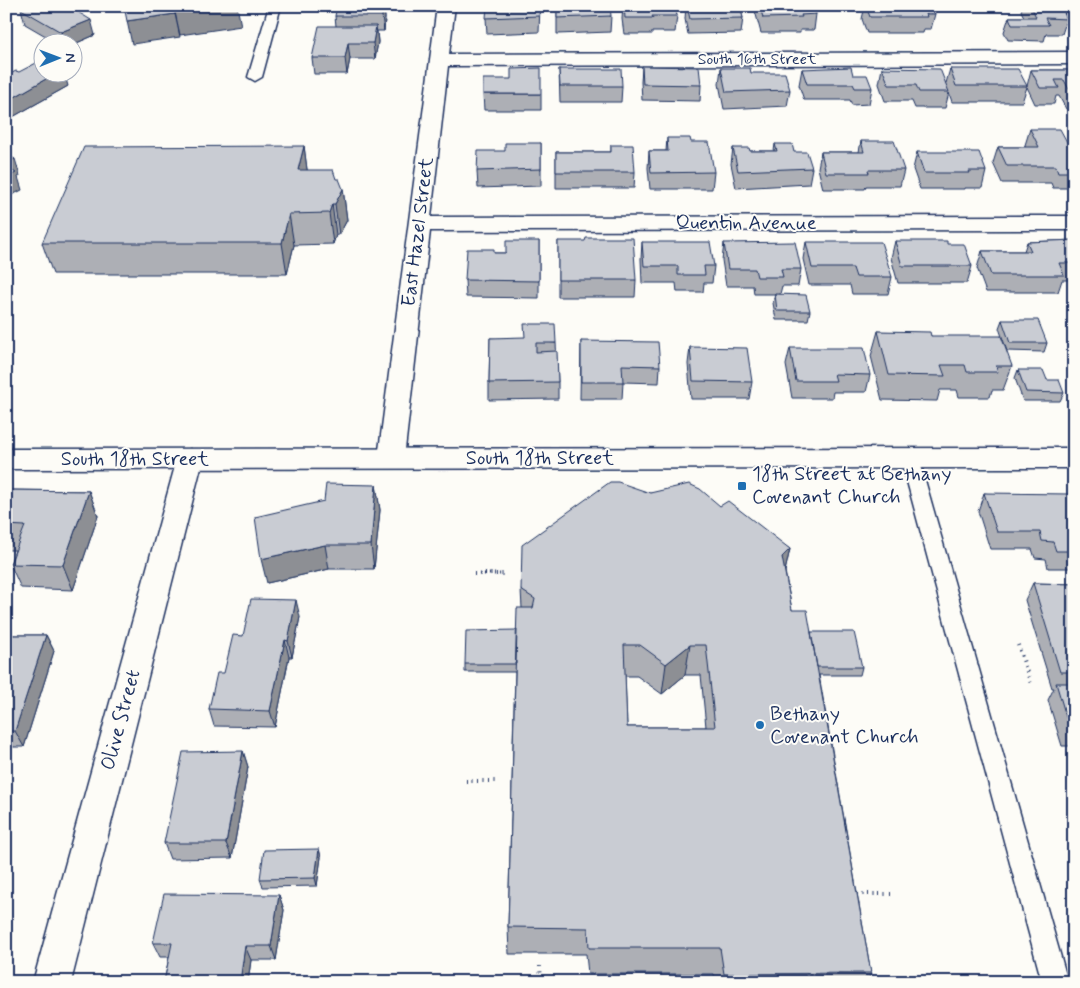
<svg xmlns="http://www.w3.org/2000/svg" width="1080" height="988" viewBox="0 0 1080 988" font-family="Mynerve,sans-serif">
	<style>
		.lines { fill: none; stroke-linecap: round; stroke-linejoin: round }
		.lane-casing { stroke: #1b2f5e; stroke-width: 3 }
		.street-casing { stroke: #1b2f5e; stroke-width: 3 }
		.secondary-casing { stroke: #1b2f5e; stroke-width: 3 }
		.path-far1 { stroke: #1b2f5e; stroke-width: 3; stroke-dasharray: 1 4; stroke-linecap: butt }
		.path { stroke: #1b2f5e; stroke-width: 4; stroke-dasharray: 1 4.5; stroke-linecap: butt }
		.lane { fill: #fdfcf7; fill-rule: evenodd }
		.street { fill: #fdfcf7; fill-rule: evenodd }
		.secondary { fill: #fdfcf7; fill-rule: evenodd }
		.wall { fill: #adafb5; stroke: #1b2f5e; fill-rule: evenodd }
		.shaded-wall { fill: #8d8f94; stroke: #1b2f5e }
		.building { fill: #c9ccd3; stroke: #1b2f5e; fill-rule: evenodd }
		.poi-dot { fill: #1f6fb2; stroke: #fdfcf7; stroke-width: 2 }
		.labels { text-anchor: middle; dominant-baseline: central; stroke-width: 4; stroke-linejoin: round; paint-order: stroke }
		.far-street-label { font-size: 16px; fill: #1b2f5e; stroke: #fdfcf7 }
		.street-label { font-size: 20px; fill: #1b2f5e; stroke: #fdfcf7 }
		.poi-label { font-size: 20px; fill: #1b2f5e; stroke: #fdfcf7; text-anchor: start }
	</style>
	<rect width="100%" height="100%" fill="#fdfcf7"/>
	<filter id="ink" filterUnits="userSpaceOnUse"><feTurbulence type="fractalNoise" baseFrequency=".02" numOctaves="2"/><feDisplacementMap in="SourceGraphic" scale="10" xChannelSelector="R" yChannelSelector="G"/><feConvolveMatrix kernelMatrix="1 2 1 2 8 2 1 2 1" color-interpolation-filters="sRGB"/></filter>
	<g filter="url(#ink)">
		<g class="lines">
			<defs>
				<path id="lane" d="M269,6H281L262,77L255,81L248,77Z
					M910,452L916,454L919,459L1068,982H1042L901,459L904,454Z"/>
				<path id="street" d="M437,6H455L449,54L1074,52V64L448,66L431,217L1074,216V230L430,231L404,458L400,465L391,468L382,465L378,458Z
					M190,449L199,452L203,459L71,982H33L177,459L181,452Z"/>
				<path id="secondary" d="M1074,448V468L6,469V449Z"/>
			</defs>
			<use href="#lane" class="lane-casing"/>
			<use href="#street" class="street-casing"/>
			<use href="#secondary" class="secondary-casing"/>
			<path class="path-far1" d="M474,574H504"/>
			<path class="path" d="M474,574H504
				M1018,645L1031,684
				M466,781H499
				M857,894H893
				M540,966L541,982"/>
			<use href="#lane" class="lane"/>
			<use href="#street" class="street"/>
			<use href="#secondary" class="secondary"/>
		</g>
		<path class="wall" d="M384,6L385,18L384,31H377L378,42L375,59H350L347,74H314L312,58L336,26L335,16Z
			M540,6L539,32L487,34L486,18Z
			M557,6L611,16L610,32L557,34Z
			M623,6H675L677,16L675,32H652V34H624L622,19Z
			M686,6H740L743,18L741,33L688,34L685,19Z
			M756,6H814L816,14L814,30H800V33H761L755,11Z
			M865,6H932L935,14L931,29H924L923,33H867L862,19Z
			M1023,6H1031L1066,13L1065,16L1067,19L1062,34H1046L1044,41L1008,40L1004,32L1009,17H1024L1021,11Z
			M21,9L95,35L72,45V42H56L25,24Z
			M642,66L701,85L700,101L642,100L641,82Z
			M721,68L751,73L790,90L787,106L724,109L719,84Z
			M882,68L946,83L950,69L1027,86L1031,70H1074V109H1066L1059,96H1056L1054,104H1035L1027,87L1022,102H952L949,93L945,108H915L912,101H885L879,84Z
			M559,69L622,86L621,102H560Z
			M802,69L853,75L872,88L869,104L852,105L850,100H804L799,85Z
			M6,76L68,86L9,119L6,118Z
			M483,94H541V110H484Z
			M1030,129L1074,155V188H1053L1051,183H1002L993,163L998,147H1025V145Z
			M667,138L714,172L712,189H650L648,168L649,151H666Z
			M861,141L904,170L900,186H866L865,189H823L818,168L821,152H859Z
			M541,143V186L478,188L477,171L505,151Z
			M775,144L794,152L812,168L809,184L736,188L731,164L733,148L750,151H774Z
			M611,145L635,172L634,188H556V152H611Z
			M304,146L307,170L336,179L343,189L347,220L339,235H336L333,244L294,245L287,274H53L42,243Z
			M917,152L986,171L982,188H965V189H920L913,169Z
			M1074,240V280H1062L1058,292H986L977,268L982,251H1024L1027,242Z
			M539,241V298L466,297L465,280L494,253H506Z
			M558,241L636,280L635,297H558Z
			M895,241L972,266L967,283H898L891,258Z
			M642,242L714,266L712,283H704L703,292H677L676,283H642L641,259Z
			M806,242L892,277L888,294H852L850,285H809L803,259Z
			M724,243L801,269L798,286H782L780,294L810,311L808,320H776L773,303L775,294H754L753,286H726L722,260Z
			M1002,320L1047,343L1044,352L1007,351L999,328Z
			M878,331L931,336L1012,366L1003,390H992L990,397H959L957,390H940L937,401L882,400L871,356Z
			M490,338L556,343L558,382V399L489,400V383Z
			M581,341L660,366L659,383L623,382L622,399H580Z
			M690,347L752,382L749,399H691L688,364Z
			M790,348L870,375L866,392H833L832,398H792L786,365Z
			M1018,370L1047,380L1064,393L1060,401H1023L1015,378Z
			M376,485L380,510L374,569H329L267,583L324,501Z
			M6,490L89,491L98,516L73,590L21,588L10,564L15,550H6Z
			M650,493L720,506L790,549L785,571L792,610L811,632L862,667L860,675H819L871,973L867,982H715L714,974H588L586,954H509L508,927L515,672H465V664L517,630L522,608L521,590ZM685,675H701L706,727H627L625,676H637L662,694Z
			M984,493L1074,505V568H1048L1046,559L1035,558L1032,549H990L978,511Z
			M1033,583L1074,584V746H1062L1048,700L1054,688H1052L1025,600Z
			M300,617L292,657H289L275,727L214,726L209,709L243,636Z
			M6,635H46L54,651L24,747H6Z
			M243,751L248,767L232,858L170,859L164,843Z
			M319,849L321,857L317,886L263,887L260,879Z
			M279,895L284,910L276,960H251L248,982H164L169,957H160L153,943Z"/>
		<path class="shaded-wall" d="M219,6H237L241,26L180,35L175,12Z
			M383,6H384L385,18L384,31L382,16Z
			M175,14L180,37L132,44L127,21Z
			M91,20L95,35L72,45V42H64L61,32Z
			M376,26L378,42L375,59L373,43Z
			M348,43L350,59L347,74L345,58Z
			M58,72H64L68,86L9,119L6,110V102Z
			M304,146L308,177L298,170Z
			M15,159L20,176L18,177L22,190L6,198V163Z
			M343,189L347,220L339,235L335,204Z
			M332,204L336,235L333,244L329,213Z
			M289,214L294,245L287,274L282,243Z
			M376,485L380,510L374,569L371,545Z
			M89,491L98,516L73,590L63,565Z
			M325,545L329,569L267,583L261,559Z
			M790,549L783,580L782,557Z
			M296,600L300,617L292,657L288,641Z
			M46,635L54,651L24,747L15,731Z
			M285,640L289,657L275,727L270,711Z
			M690,645L685,675L662,694L666,664Z
			M243,751L248,767L232,858L226,843Z
			M319,849L321,857L317,886L315,878Z
			M279,895L284,910L276,960L271,946Z
			M245,946L251,960L248,982H240Z"/>
		<path class="building" d="M26,6H68L91,20L61,32L21,9Z
			M124,6H219L175,12V14L127,21Z
			M337,6H383L382,16H335Z
			M487,6H540L539,16L486,18Z
			M557,6H610L611,16L557,18Z
			M624,6H675L677,16H652L653,18H625Z
			M687,6H740L743,18L690,19Z
			M760,6H814L816,14L801,15L802,17L763,18Z
			M866,6H932L935,14H926L927,17H870Z
			M1031,6H1063L1066,13H1064L1067,19L1045,18L1049,25H1012L1009,17H1036Z
			M319,26H376L373,43H348L345,58H312Z
			M40,61L42,62V72H58L6,102V76L16,71L19,72Z
			M642,66L699,67L701,85L643,84Z
			M851,67L853,75H867L872,88H855L853,84H807L802,69Z
			M541,68V94H483V79H511V69Z
			M721,68H750L751,73H785L790,90L726,92Z
			M882,68L940,69L949,92H919L916,85H889Z
			M559,69H621L622,86H560Z
			M950,69H1018L1027,86H956Z
			M1031,70H1074V93H1071L1064,80H1055L1059,88H1040Z
			M1030,129H1060L1074,155V172H1058L1056,166H1007L998,147H1039Z
			M667,138H690L691,142H709L714,172L651,173L649,151H668Z
			M861,141H894L904,170H868L869,173H826L821,152H864Z
			M505,143H541V169L477,171L478,151H505Z
			M775,144H792L794,152H807L812,168L738,171L733,148H749L750,151H777Z
			M611,145H633L635,172H556V152H611Z
			M304,146L298,170H333L336,179H339L343,189L335,204H332L329,213L289,214L282,243H42L84,147Z
			M917,152H979L986,171H969L970,173H924Z
			M6,154L15,159L6,163Z
			M6,167L16,173L6,178Z
			M586,238H633L636,280H558V241H585Z
			M1074,240V263H1059L1064,275H991L982,251H1031L1027,242Z
			M506,241H539V281L465,280L467,249H494V253H506Z
			M895,241H947V244H964L972,266H902Z
			M642,242H710L714,266H704L705,275H678V266H644Z
			M795,242L801,269H781L783,277H757L755,269H728L724,243Z
			M806,242H881L892,277H856L853,268H812Z
			M775,294L806,295L810,311H777Z
			M1002,320H1038L1047,343H1010Z
			M524,324H555L556,343H536V352L557,351L558,382L489,383L490,338L525,337Z
			M878,331L930,332L931,336H1001L1012,366H996L998,372H967L965,365H941L945,376L889,375Z
			M581,341L658,342L660,366L622,365L623,382H581Z
			M690,347L747,348L752,382L693,381Z
			M790,348H864L870,375L834,374L836,381H796Z
			M1018,370H1043L1047,380H1059L1064,393L1026,392Z
			M610,482H618L650,493L689,484L700,489L720,506L728,501L790,549L782,557L792,610H807L871,973L724,974L720,948H589L588,928L508,927L517,608H533L535,599L521,590L522,545ZM624,645H640L666,664L690,645H706L715,727H627Z
			M326,484L376,485L371,545H325L261,559L255,517L324,501Z
			M6,490L89,491L63,565L10,564L25,526L6,525Z
			M984,493L1070,494L1074,505V551H1056L1053,542L1042,541L1040,532H997Z
			M1033,583L1074,584V672H1060Z
			M251,599L296,600L288,641L285,640L270,711L209,709L217,673H224L233,635L243,636Z
			M517,630L516,664H465L466,631Z
			M811,632H854L862,667H817Z
			M6,635H46L15,731H6Z
			M1056,683H1074V730H1070Z
			M243,751L226,843H164L183,752Z
			M319,849L315,878L260,879L264,850Z
			M164,894L279,895L271,946H245L240,982H164L172,943H153Z"/>
	</g>
	<g class="poi-dot">
		<rect x="737" y="481" width="10" height="10" rx="2.5"/>
		<circle cx="760" cy="725" r="5"/>
	</g>
	<g class="labels">
		<g class="far-street-label">
			<text x="757" y="59">South 16th Street</text>
		</g>
		<g class="street-label">
			<text x="746" y="223">Quentin Avenue</text>
			<text transform="translate(418 232) rotate(-83)">East Hazel Street</text>
			<text x="540" y="458">South 18th Street</text>
			<text x="135" y="459">South 18th Street</text>
			<text transform="translate(121 720) rotate(-75)">Olive Street</text>
		</g>
		<g class="poi-label">
			<text x="752" y="474">18th Street at Bethany<tspan x="752" dy="23">Covenant Church</tspan></text>
			<text x="770" y="714">Bethany<tspan x="770" dy="23">Covenant Church</tspan></text>
		</g>
	</g>
	<rect width="1080" height="988" fill="none" stroke="#fdfcf7" stroke-width="25"/>
	<rect x="12" y="12" width="1055" height="963" fill="none" stroke="#1b2f5e" stroke-width="2" filter="url(#ink)"/>
	<g transform="translate(58 58) rotate(89)"><circle r="24" fill="#fdfcf7" stroke="#a3aaba"/>
	<path d="M0-4L9 19L0 12L-9 19Z" fill="#1f6fb2"/>
	<text y="-8" font-size="14" font-weight="bold" text-anchor="middle" fill="#1b2f5e">N</text>
	</g>
</svg>
